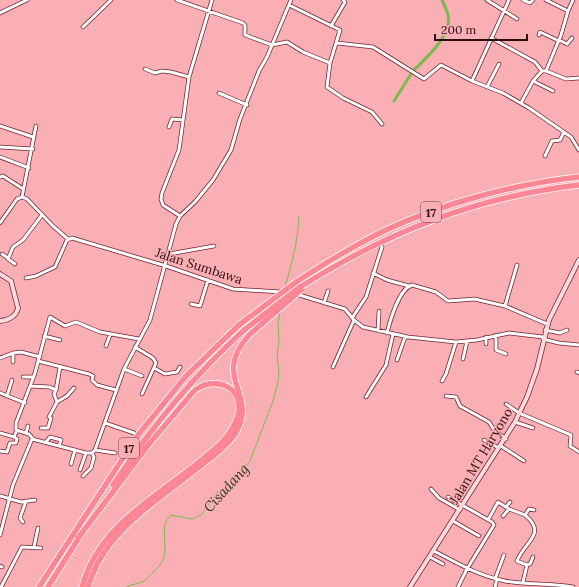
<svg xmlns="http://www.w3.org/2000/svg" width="579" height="587" viewBox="0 0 579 587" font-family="Lora,serif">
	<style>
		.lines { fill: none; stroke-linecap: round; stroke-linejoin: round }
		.stream { stroke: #7cb94d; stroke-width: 1 }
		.canal { stroke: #7cb94d; stroke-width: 3 }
		.minor-casing { stroke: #712331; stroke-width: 4.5 }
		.secondary-casing { stroke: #712331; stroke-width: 5.5 }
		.motorway-casing { stroke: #fff; stroke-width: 7 }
		.minor { stroke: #fff; stroke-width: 3 }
		.secondary { stroke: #ffdbdf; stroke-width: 4 }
		.motorway { stroke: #ff8695; stroke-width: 5.5 }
		.motorway-bridge-casing { stroke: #fff; stroke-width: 7; stroke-linecap: butt }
		.motorway-bridge { stroke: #ff8695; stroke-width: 5.5 }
		.labels { text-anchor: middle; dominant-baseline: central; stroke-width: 3; stroke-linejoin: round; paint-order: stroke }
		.shield { fill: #faafb5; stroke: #6b3e43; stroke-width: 1 }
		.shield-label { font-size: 12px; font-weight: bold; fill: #2e0d12 }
		.street-label { font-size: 13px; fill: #2e0d12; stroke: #faafb5 }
		.water-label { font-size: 14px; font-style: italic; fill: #233b10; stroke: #faafb5 }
	</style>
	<rect width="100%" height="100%" fill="#faafb5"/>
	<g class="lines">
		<path class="stream" d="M285,287C292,263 298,241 299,216
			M126,587C131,584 139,584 144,581C149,577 160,566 163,560C169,546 158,526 171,515L192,519L201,515L217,493L244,468L250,461L273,401L278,382L279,372L277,355L279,342L278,324L280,311"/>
		<path class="canal" d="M413,71C425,59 453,35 448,15C447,10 444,5 442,0
			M394,101L411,74"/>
		<defs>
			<path id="minor" d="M177,0L243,23L245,25V35L272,45L287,42L303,52L330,63
				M487,0L517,19
				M523,0L530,3L533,0
				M546,0L568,11
				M289,5L340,30L330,63L327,87L343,98L372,112L382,124
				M0,13L27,0
				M331,26L345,2L343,0
				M83,27L111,0
				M539,35L540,32L559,41
				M491,38L535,62L542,71
				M559,40L567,44L572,38
				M337,43L373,47L424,79L441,65L472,81L503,93L529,108L571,137L579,150
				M145,69L155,73L162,71L171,72L189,77
				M546,71L561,35L568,11L573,0
				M472,81L509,0
				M533,81L553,91
				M487,87L499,64
				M219,93L247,105
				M521,103L533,81L542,71H546L566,79L579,78
				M0,126L33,137
				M169,127L172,119L183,120
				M0,147L33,149
				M545,156L552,141L560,140L564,132
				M0,157L29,168
				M0,177L3,176L23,189
				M22,197L36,126
				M22,197L27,199L53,226L68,239
				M180,216L163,205L161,199L162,193L179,150L189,77L212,0
				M0,223L17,199L22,197
				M2,254L8,258
				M159,254H169L214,246
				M15,264L8,259L13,247L23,240L42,215
				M373,273L387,280L409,286
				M26,278L36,276L55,267L67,240L72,238L166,266L233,289L281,292
				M296,294L345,309L354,320L363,327L408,337L456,342L477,340L509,333L543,337
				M324,303L328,291
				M191,304L200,306L208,280
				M505,306L517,265
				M352,318L366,297L382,247
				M545,330L560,333L567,330
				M378,331L379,311
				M387,333C390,321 399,289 412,285L436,292L448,301L475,299L483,301L505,306L547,324
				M496,335V350L506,354
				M44,336L60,340
				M543,339L559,343L579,345
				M486,344V337
				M106,346L110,335
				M135,347L153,358L156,363L142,394
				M0,358L13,353
				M463,359L467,341
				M397,360L405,337
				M38,361L89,374L93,376L92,380L97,385L116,390
				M13,362V353L21,352L40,357
				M333,367L354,320
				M154,368L165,374L177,372L180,367
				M124,369L142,376
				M577,372L579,373
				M23,377H33
				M442,381L446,374L456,342
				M31,386L49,387L56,390L54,394L57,402L49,417L51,418L48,428H41
				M56,390L60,367
				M0,393L25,403
				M7,396L12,380
				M446,396L456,397L460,406L489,422L494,430L506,439
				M366,397L386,365L393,334
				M57,402L67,396L74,388
				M506,404L519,413L571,435L570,446L579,452
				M515,422L533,428
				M105,423L134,433
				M0,433L14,437
				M26,433L28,426
				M33,439L29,434L16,430V423L35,373L50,317L65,326L76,322L100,332L139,339
				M484,440L499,448
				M46,442L50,437L61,440L59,446
				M501,446L524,461
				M95,450L115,453
				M0,451L7,452L10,443H16L17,439L14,437L17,430
				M71,464L75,450
				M80,470L86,453
				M83,476L91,468L94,457L92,453
				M431,489L439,498L460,510
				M0,496L21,502L35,500
				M448,497L492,522L494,525L467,569L458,587
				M506,507L510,502
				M503,516L509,509
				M488,520L498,502L509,509L525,515
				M453,521L479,536
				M23,522L20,518L26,501
				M0,535L13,485L32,439L86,453H92L95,450L124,369L150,320L176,224L180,216L195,202L213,180L231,150L240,119L259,71L267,57L291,0
				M34,547L38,528
				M434,551C457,563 479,576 505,581C527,585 550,583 573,587
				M430,557L443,564
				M527,565L517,561C524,542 548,534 525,515L529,509L534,510
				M0,566L2,567
				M495,579L504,555
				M523,582L527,565L530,564L533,557
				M1,587L22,547L41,548
				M495,587L497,579"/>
			<path id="secondary" d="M0,274L11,281L18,308C16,317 9,320 0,321
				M410,587L515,422L527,397L537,369L549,320L579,260"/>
			<path id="motorway" d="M296,282C326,263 356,244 388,229C447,202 515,184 579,177
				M300,287C388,232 475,197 579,185
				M113,485C151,428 193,376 244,330
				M78,538L149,444L194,391C212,376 241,384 239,411C238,421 231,431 225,439C178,488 101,515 82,587
				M39,587L138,435L186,376L239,325
				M48,587L80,536
				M88,587C104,531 157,501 199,467C212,457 226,447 235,434C260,394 210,379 249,335"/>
		</defs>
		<use href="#minor" class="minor-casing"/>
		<use href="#secondary" class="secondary-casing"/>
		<use href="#motorway" class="motorway-casing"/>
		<use href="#minor" class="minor"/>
		<use href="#secondary" class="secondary"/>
		<use href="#motorway" class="motorway"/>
		<defs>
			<path id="motorway-bridge" d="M239,325L296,282
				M244,330L300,287
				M249,335L301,290"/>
		</defs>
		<use href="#motorway-bridge" class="motorway-bridge-casing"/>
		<use href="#motorway-bridge" class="motorway-bridge"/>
	</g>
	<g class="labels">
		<g class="shield">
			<rect x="421" y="202" width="20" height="20" rx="3"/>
			<rect x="119" y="438" width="20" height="20" rx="3"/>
		</g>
		<g class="shield-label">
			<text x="431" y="212">17</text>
			<text x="129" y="448">17</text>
		</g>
		<g class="street-label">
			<text transform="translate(199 266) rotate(18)">Jalan Sumbawa</text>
			<text transform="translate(481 456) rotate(-59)">Jalan MT Haryono</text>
		</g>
		<g class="water-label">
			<text transform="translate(226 488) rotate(-48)">Cisadang</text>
		</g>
	</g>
	<path d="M435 34v6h92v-6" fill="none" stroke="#2e0d12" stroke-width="2"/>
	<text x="441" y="34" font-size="12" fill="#2e0d12" stroke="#faafb5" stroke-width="3" paint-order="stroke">200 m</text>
</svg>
